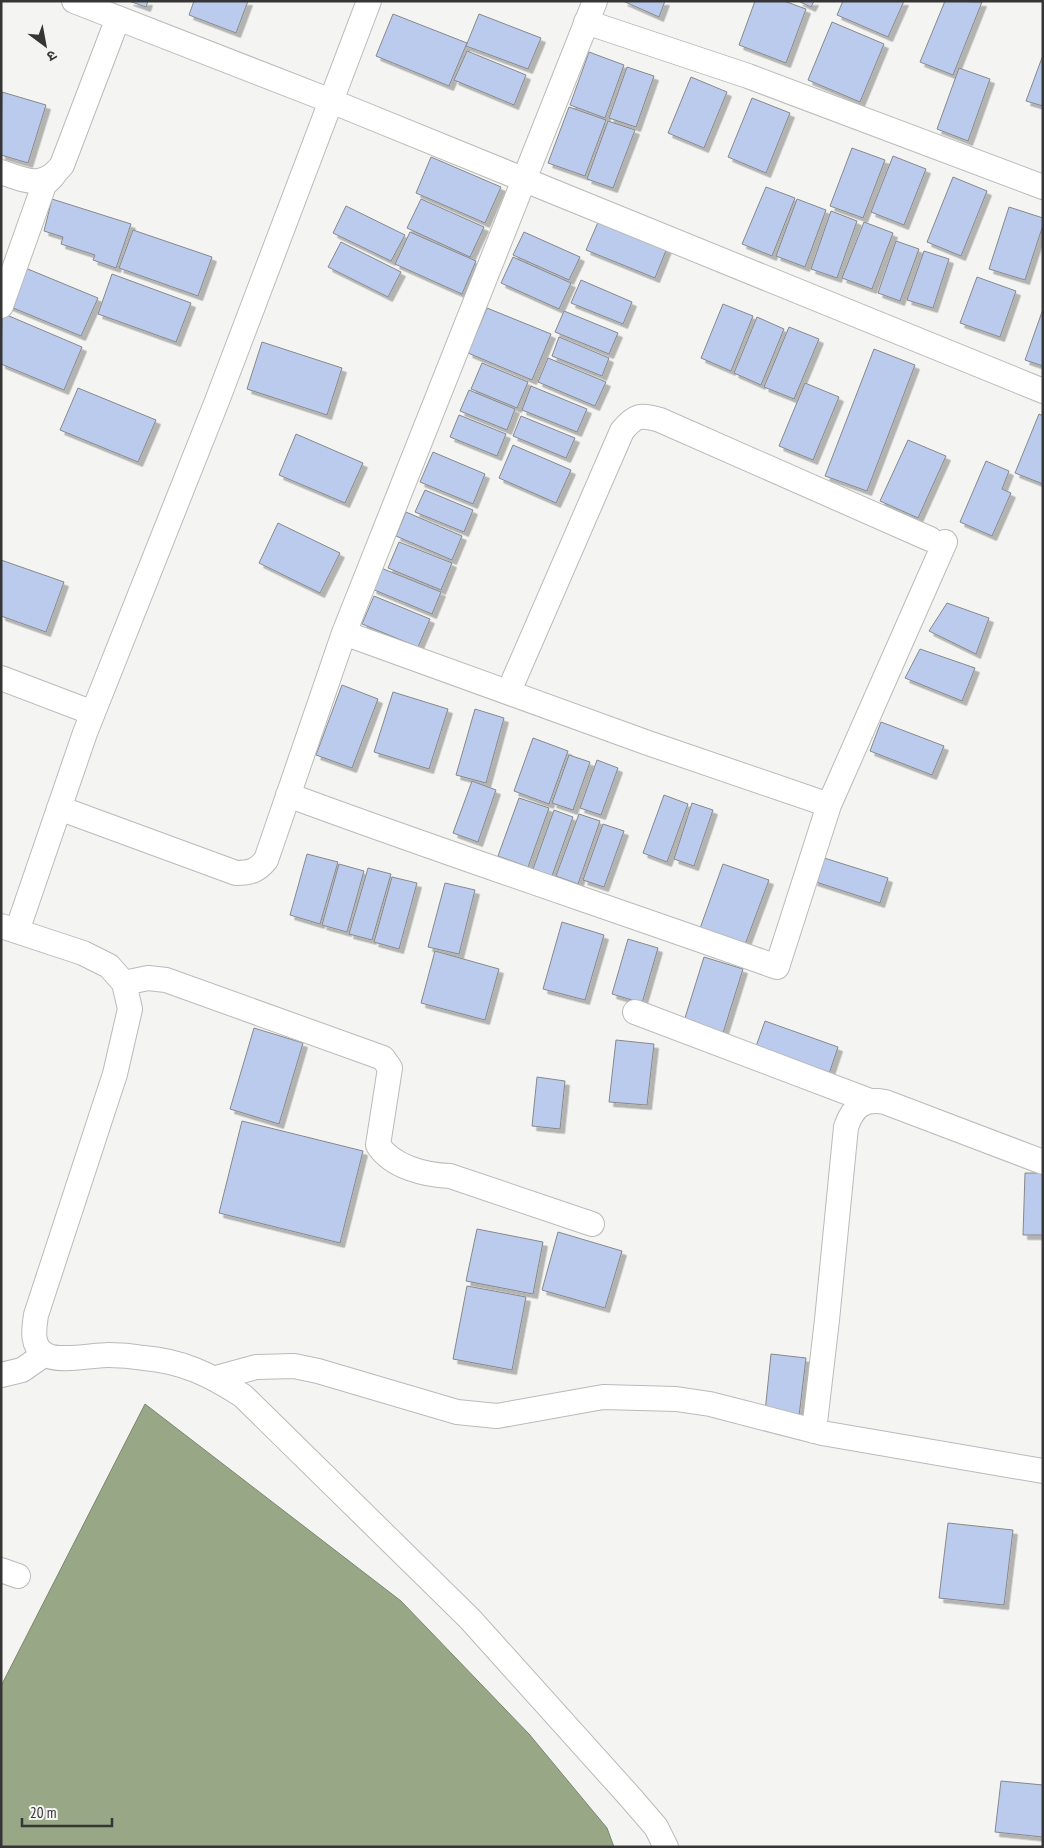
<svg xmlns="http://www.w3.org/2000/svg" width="1044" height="1848" viewBox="0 0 1044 1848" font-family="'PT Sans Narrow','Noto Sans Devanagari',sans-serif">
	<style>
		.water { fill: #98a886; stroke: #7a866d }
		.building { fill: #bbcbee; stroke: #87888b; filter: url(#shadow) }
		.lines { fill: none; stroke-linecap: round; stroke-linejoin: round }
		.street-casing { stroke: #babbb8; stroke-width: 26 }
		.street { stroke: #fff; stroke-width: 24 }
	</style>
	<defs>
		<filter id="shadow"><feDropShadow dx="4.5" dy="4.5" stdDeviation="0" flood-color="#0004"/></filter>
	</defs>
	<rect width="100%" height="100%" fill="#f4f5f2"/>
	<path class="water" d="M145,1404L401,1601L529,1734L607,1828L614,1847H1V1686Z"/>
	<path class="building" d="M129,1H148L146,7Z
		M194,1H248L236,33L189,15Z
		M623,1H665L659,17Z
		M755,1H784L806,9L786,63L739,45Z
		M798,1H814L811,7Z
		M843,1H904L888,37L837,15Z
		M945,1L982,2L953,75L920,62Z
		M393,14L467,43L449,86L376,56Z
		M479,14L541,38L528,69L466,46Z
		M832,22L884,44L860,102L808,80Z
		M467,51L526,75L514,105L454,80Z
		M589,52L624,65L605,118L570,105Z
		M1043,55V106L1026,101Z
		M627,67L654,76L636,127L609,118Z
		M959,68L990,79L968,141L937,129Z
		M691,77L727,92L704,148L668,133Z
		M2,92L46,105L28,163L1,155Z
		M752,98L790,113L766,173L728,157Z
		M569,107L606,120L585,176L548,163Z
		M608,121L635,130L613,188L587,179Z
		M852,148L885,160L863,218L830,206Z
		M893,156L926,169L904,225L871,212Z
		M431,157L501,187L485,223L416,193Z
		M953,177L987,191L961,256L927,242Z
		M766,187L795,198L772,256L742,244Z
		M52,199L131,224L116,268L93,260L95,255L61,244L63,237L44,231Z
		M421,199L484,227L470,257L407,228Z
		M797,199L826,210L805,267L776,256Z
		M346,206L405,235L391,261L333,233Z
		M1009,207L1043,218V225L1025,280L989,269Z
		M831,211L857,221L837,278L811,269Z
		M599,220L667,248L655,278L586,250Z
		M864,222L893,233L872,289L842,278Z
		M133,230L212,257L198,296L119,268Z
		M410,232L476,261L462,294L395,264Z
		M524,232L580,257L569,280L513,255Z
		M896,241L919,249L900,301L878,293Z
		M341,242L401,272L388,297L328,267Z
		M924,251L949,259L933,308L907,300Z
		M513,257L571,283L559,309L501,283Z
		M23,267L98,298L81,336L6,305Z
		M112,274L191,303L176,342L98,314Z
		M977,277L1016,291L1000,337L960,323Z
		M581,280L632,302L623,324L571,303Z
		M723,304L753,316L731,371L701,358Z
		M487,308L551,334L532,380L468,353Z
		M1043,309V366L1025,360Z
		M564,311L618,333L609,354L555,332Z
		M2,313L82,347L64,390L1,364Z
		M757,317L784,329L761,385L734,373Z
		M789,327L819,339L794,399L764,387Z
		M559,337L609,358L602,376L552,356Z
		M262,342L342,368L327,415L247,389Z
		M874,349L915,365L867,491L825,476Z
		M548,358L606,382L595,406L538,382Z
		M482,363L528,382L517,408L471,389Z
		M805,383L839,397L813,460L779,446Z
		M531,386L587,409L577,432L522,410Z
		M78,388L156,420L138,462L60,430Z
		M469,390L515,409L507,430L460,411Z
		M1039,414L1043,416V484L1015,473Z
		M459,415L506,434L497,456L450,437Z
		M521,416L575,438L566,458L513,436Z
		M296,434L363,463L345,503L279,475Z
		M908,440L946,456L918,518L880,501Z
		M513,445L571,470L556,503L499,478Z
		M433,452L485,474L473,504L420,482Z
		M986,461L1009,471L1002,489L1011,493L992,536L960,522Z
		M425,490L473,510L464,532L415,512Z
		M406,512L462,536L452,560L396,536Z
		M278,523L340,553L320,593L259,563Z
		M399,542L452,563L441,590L388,568Z
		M1,560L64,582L46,632L1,616Z
		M381,568L441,592L432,614L372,589Z
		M374,596L430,619L418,647L362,624Z
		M947,603L989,618L976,654L929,631Z
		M920,649L975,668L962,701L905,678Z
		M342,685L378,699L352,768L316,755Z
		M393,692L448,709L429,769L374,752Z
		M475,709L504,718L486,783L456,775Z
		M881,722L944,746L932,775L870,751Z
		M533,738L568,751L549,804L514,791Z
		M569,755L590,762L573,810L552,803Z
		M597,760L618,768L601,815L580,808Z
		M472,781L496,790L478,842L453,833Z
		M664,795L688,804L667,862L643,853Z
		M519,798L549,808L528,867L498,856Z
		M692,803L713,810L694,866L674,859Z
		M554,810L573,817L552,876L533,869Z
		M579,814L600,821L578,884L556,876Z
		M603,824L624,831L604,887L583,880Z
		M307,854L338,862L320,924L290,915Z
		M821,857L888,878L880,903L813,881Z
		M339,864L364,871L347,932L322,925Z
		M723,864L769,880L743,950L698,934Z
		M368,868L391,874L372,940L349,934Z
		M392,877L417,883L399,949L374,942Z
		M445,883L475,890L459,954L428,947Z
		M562,922L604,935L585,1000L543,989Z
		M628,939L658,948L642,1003L612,994Z
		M435,951L499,969L485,1020L421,1003Z
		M704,957L743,969L723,1033L684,1021Z
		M765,1021L838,1047L828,1077L754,1052Z
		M254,1028L303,1043L279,1124L230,1109Z
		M616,1040L654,1044L647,1105L609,1102Z
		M537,1077L565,1081L560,1129L532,1126Z
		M242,1121L363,1151L340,1243L219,1213Z
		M1025,1173H1043V1235H1023Z
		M477,1229L543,1242L533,1294L466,1281Z
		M558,1232L622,1251L605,1308L542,1290Z
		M467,1286L526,1297L512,1370L453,1359Z
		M771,1354L806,1358L799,1416L765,1412Z
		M948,1523L1013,1530L1004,1605L939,1598Z
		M1001,1781L1043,1785V1837L995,1832Z"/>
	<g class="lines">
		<defs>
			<path id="street" d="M74,1L331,101L1043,391
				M586,22L748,76L1043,187
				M1,172C27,181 43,190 62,165L118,18
				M1,306L44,185L53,176
				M344,633L648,743L829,805
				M1,678L93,713
				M509,691L622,431C635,415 641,414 660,420L930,539
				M288,795C450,855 614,909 777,967L829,805L945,542
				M59,808L236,873C250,873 257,871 266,860L344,633L595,1
				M1,926L83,953L109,966L124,983L130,1009L115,1074L36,1315C34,1329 31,1345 44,1354C58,1363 92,1355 109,1355C120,1355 132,1356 144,1358C182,1361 211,1375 243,1396L470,1619L631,1798L656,1827L666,1847
				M17,931L85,733L217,401L369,1
				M124,983L148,978L166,980L383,1058L390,1068L378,1145C392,1167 425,1175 450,1176L592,1224
				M635,1012L870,1101
				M1,1375L22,1370L45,1354
				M216,1378L256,1367L294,1366L318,1371L457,1412L497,1416L603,1397L676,1399L710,1404L822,1433L1043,1471
				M814,1431L827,1320L846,1127C853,1107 863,1098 885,1102L1043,1162
				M1,1570L18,1576"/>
		</defs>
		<use href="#street" class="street-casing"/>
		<use href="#street" class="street"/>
	</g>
	<rect width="1044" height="1848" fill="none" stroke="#343534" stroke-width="5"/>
	<g transform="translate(45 45) rotate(148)" stroke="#f4f5f2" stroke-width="4" paint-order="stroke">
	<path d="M0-4L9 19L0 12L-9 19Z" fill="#343534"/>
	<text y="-8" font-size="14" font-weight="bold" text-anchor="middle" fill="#343534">उ</text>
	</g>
	<path d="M22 1818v8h90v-8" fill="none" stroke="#343534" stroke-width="2.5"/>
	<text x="30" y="1818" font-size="15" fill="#343534" stroke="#f4f5f2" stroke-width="4" paint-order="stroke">20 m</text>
</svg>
